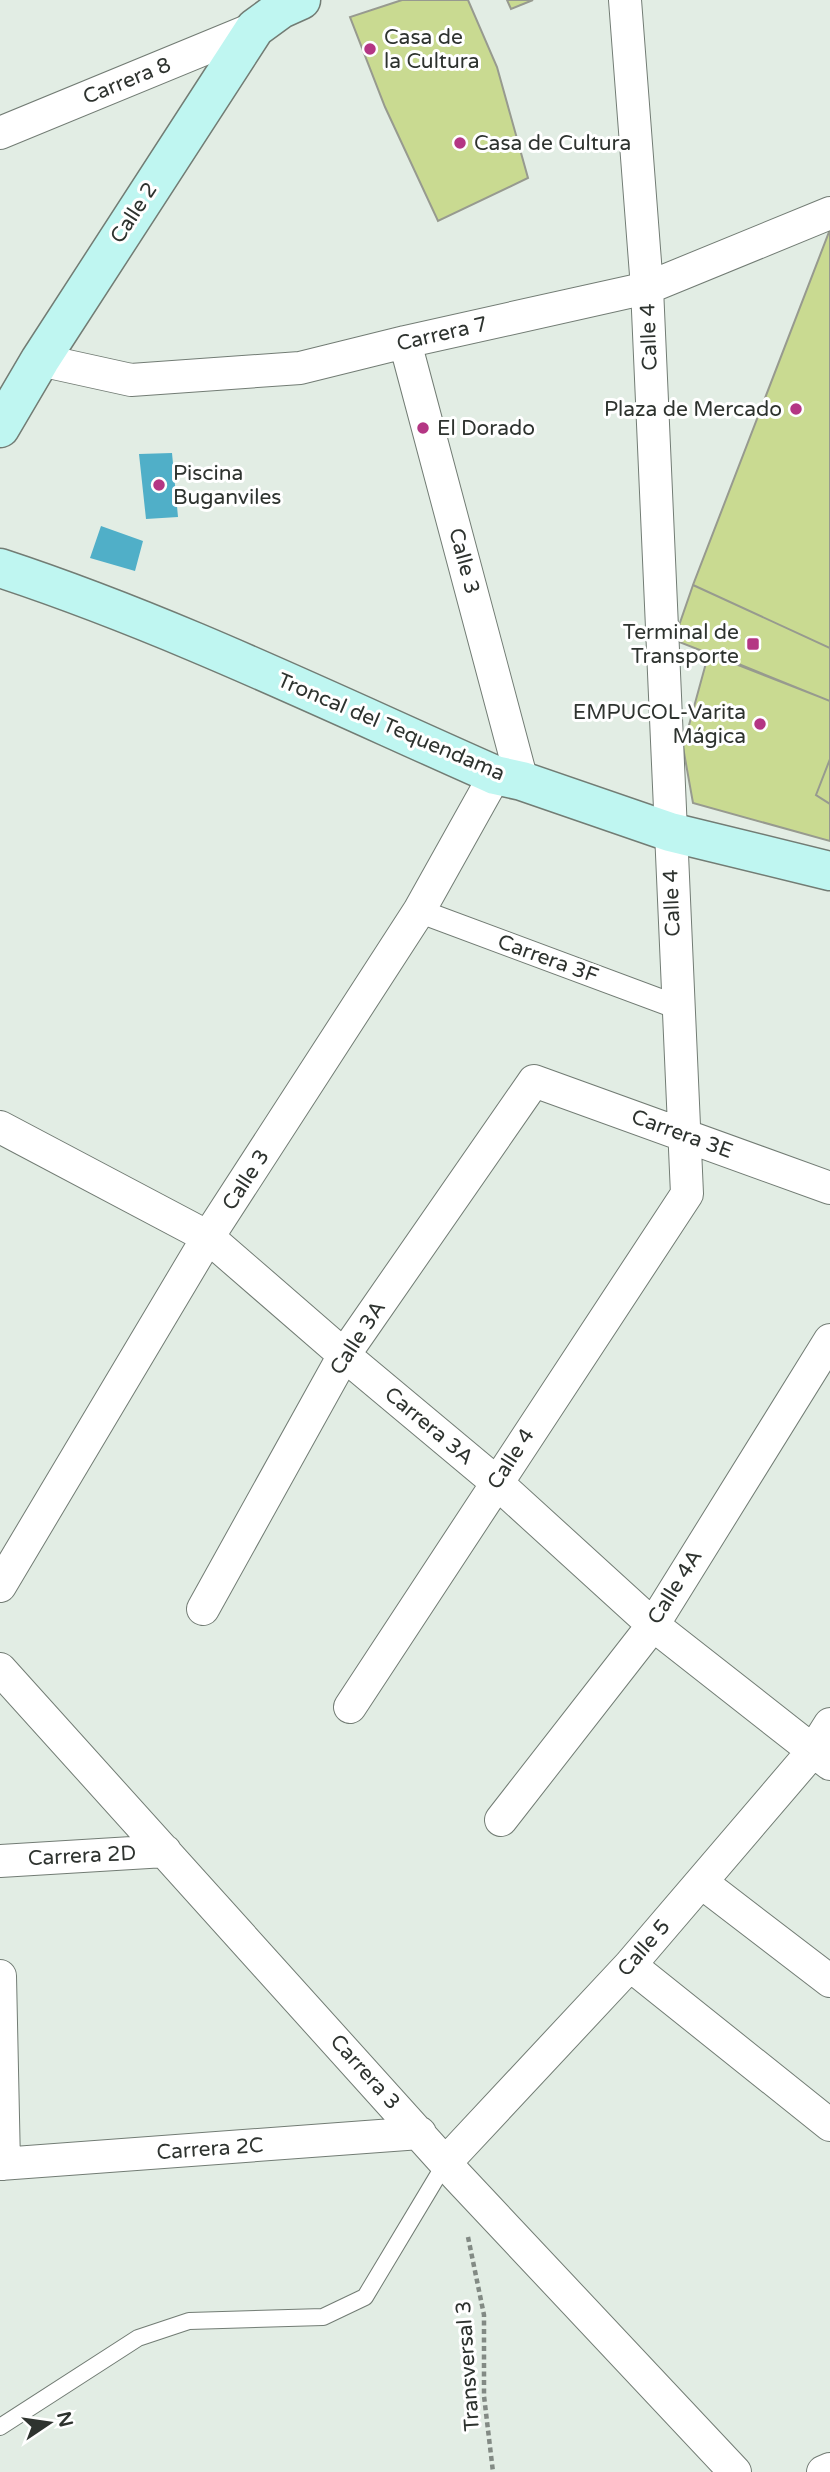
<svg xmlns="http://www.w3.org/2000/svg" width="830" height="2472" viewBox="0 0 830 2472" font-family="'Varela Round',sans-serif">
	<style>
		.water { fill: #50afc8 }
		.building { fill: #c9da91; stroke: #979a8f; stroke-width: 2 }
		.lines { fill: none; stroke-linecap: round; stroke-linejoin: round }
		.service-casing { stroke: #727c74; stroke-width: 18 }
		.pedestrian-casing { stroke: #727c74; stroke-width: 25 }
		.minor-casing { stroke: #727c74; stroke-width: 34 }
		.secondary-casing { stroke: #727c74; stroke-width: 41 }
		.path { stroke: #828a84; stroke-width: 4.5; stroke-dasharray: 5 3.5; stroke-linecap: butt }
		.service { stroke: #fff; stroke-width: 16 }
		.pedestrian { stroke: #fff; stroke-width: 23 }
		.minor { stroke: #fff; stroke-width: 32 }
		.secondary { stroke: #bff6f1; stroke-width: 38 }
		.poi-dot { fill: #b43684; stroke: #fff; stroke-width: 2.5 }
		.labels { text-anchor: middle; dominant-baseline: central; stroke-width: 6; stroke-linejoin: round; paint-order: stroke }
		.poi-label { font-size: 21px; fill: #2e332f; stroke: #fff; text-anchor: start }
		.street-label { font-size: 21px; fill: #2e332f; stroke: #fff }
	</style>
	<rect width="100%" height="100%" fill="#e2ede4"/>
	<path class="water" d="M172,453L178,517L146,519L139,454Z
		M101,526L143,541L135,571L90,558Z"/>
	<path class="building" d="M402,0H468L497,67L528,178L438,221L385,107L350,17Z
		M507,0H533L511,9Z
		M829,232H830V648L693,585Z
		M693,585L830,648V701L674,640Z
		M709,652L830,701V759L816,795L830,804V841L693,803L683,747Z
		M830,759V804L816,795Z"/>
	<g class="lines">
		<defs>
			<path id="service" d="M0,2427L138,2338L189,2321L323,2317L365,2297L446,2162"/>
			<path id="pedestrian" d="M419,911L677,1007"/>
			<path id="minor" d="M0,133L255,28
				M405,342L522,781
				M40,360L131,380L300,368L405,342L647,288L830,213
				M0,1127L208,1237L344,1355L496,1482L653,1625L830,1764
				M0,1586L208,1237L419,911L495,775
				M203,1609L344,1355L534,1081L830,1188
				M0,1669L457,2176L735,2472
				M350,1707L687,1194L647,288L625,0
				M501,1820L653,1625L830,1340
				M0,1861L165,1851
				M701,1882L830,1981
				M630,1965L830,2125
				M0,1976L4,2164
				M446,2162L630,1965L813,1751L830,1724
				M0,2164L420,2133
				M823,2472L830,2469"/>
			<path id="secondary" d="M0,428L40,360L255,28L281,9L301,0
				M0,568C170,624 332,703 495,775L522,781L670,832L830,871"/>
		</defs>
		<use href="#service" class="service-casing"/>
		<use href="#pedestrian" class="pedestrian-casing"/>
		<use href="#minor" class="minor-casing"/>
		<use href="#secondary" class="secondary-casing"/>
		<path class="path" d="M468,2237L484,2315V2396L493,2472"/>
		<use href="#service" class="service"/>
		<use href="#pedestrian" class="pedestrian"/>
		<use href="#minor" class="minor"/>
		<use href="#secondary" class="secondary"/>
	</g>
	<g class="poi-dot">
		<circle cx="370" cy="49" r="7"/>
		<circle cx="460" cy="143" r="7"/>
		<circle cx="796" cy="409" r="7"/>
		<circle cx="423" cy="428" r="7"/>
		<circle cx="159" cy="485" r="7"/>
		<rect x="746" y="637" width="14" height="14" rx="3.5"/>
		<circle cx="760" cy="724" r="7"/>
	</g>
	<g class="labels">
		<g class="poi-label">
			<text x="384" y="37">Casa de<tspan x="384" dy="24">la Cultura</tspan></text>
			<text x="474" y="143">Casa de Cultura</text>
			<text x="782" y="409" text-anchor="end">Plaza de Mercado</text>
			<text x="437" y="428">El Dorado</text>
			<text x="173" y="473">Piscina<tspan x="173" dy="24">Buganviles</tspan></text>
			<text x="739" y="632" text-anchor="end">Terminal de<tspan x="739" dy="24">Transporte</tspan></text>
			<text x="746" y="712" text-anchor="end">EMPUCOL-Varita<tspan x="746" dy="24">Mágica</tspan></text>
		</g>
		<g class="street-label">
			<text transform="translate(127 81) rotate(-22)">Carrera 8</text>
			<text transform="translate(134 213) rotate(-57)">Calle 2</text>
			<text transform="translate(442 334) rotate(-13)">Carrera 7</text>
			<text transform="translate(649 337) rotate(-92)">Calle 4</text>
			<text transform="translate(464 561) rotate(75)">Calle 3</text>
			<text transform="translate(391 727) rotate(23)">Troncal del Tequendama</text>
			<text transform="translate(672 903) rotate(-92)">Calle 4</text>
			<text transform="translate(548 959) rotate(20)">Carrera 3F</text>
			<text transform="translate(682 1134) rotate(20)">Carrera 3E</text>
			<text transform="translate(246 1180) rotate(-57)">Calle 3</text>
			<text transform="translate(358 1338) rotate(-57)">Calle 3A</text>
			<text transform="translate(429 1426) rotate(40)">Carrera 3A</text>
			<text transform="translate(511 1459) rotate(-57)">Calle 4</text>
			<text transform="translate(675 1587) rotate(-58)">Calle 4A</text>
			<text transform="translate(82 1856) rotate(-3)">Carrera 2D</text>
			<text transform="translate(644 1948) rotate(-49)">Calle 5</text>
			<text transform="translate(365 2072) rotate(48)">Carrera 3</text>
			<text transform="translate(210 2149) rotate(-4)">Carrera 2C</text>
			<text transform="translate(468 2366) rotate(-94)">Transversal 3</text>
		</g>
	</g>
	<g transform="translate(49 2423) rotate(77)" stroke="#ffffff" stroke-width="5" paint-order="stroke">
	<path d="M0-5L12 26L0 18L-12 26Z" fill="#2e332f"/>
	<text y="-10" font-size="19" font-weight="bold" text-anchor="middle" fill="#2e332f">N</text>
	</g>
</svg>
